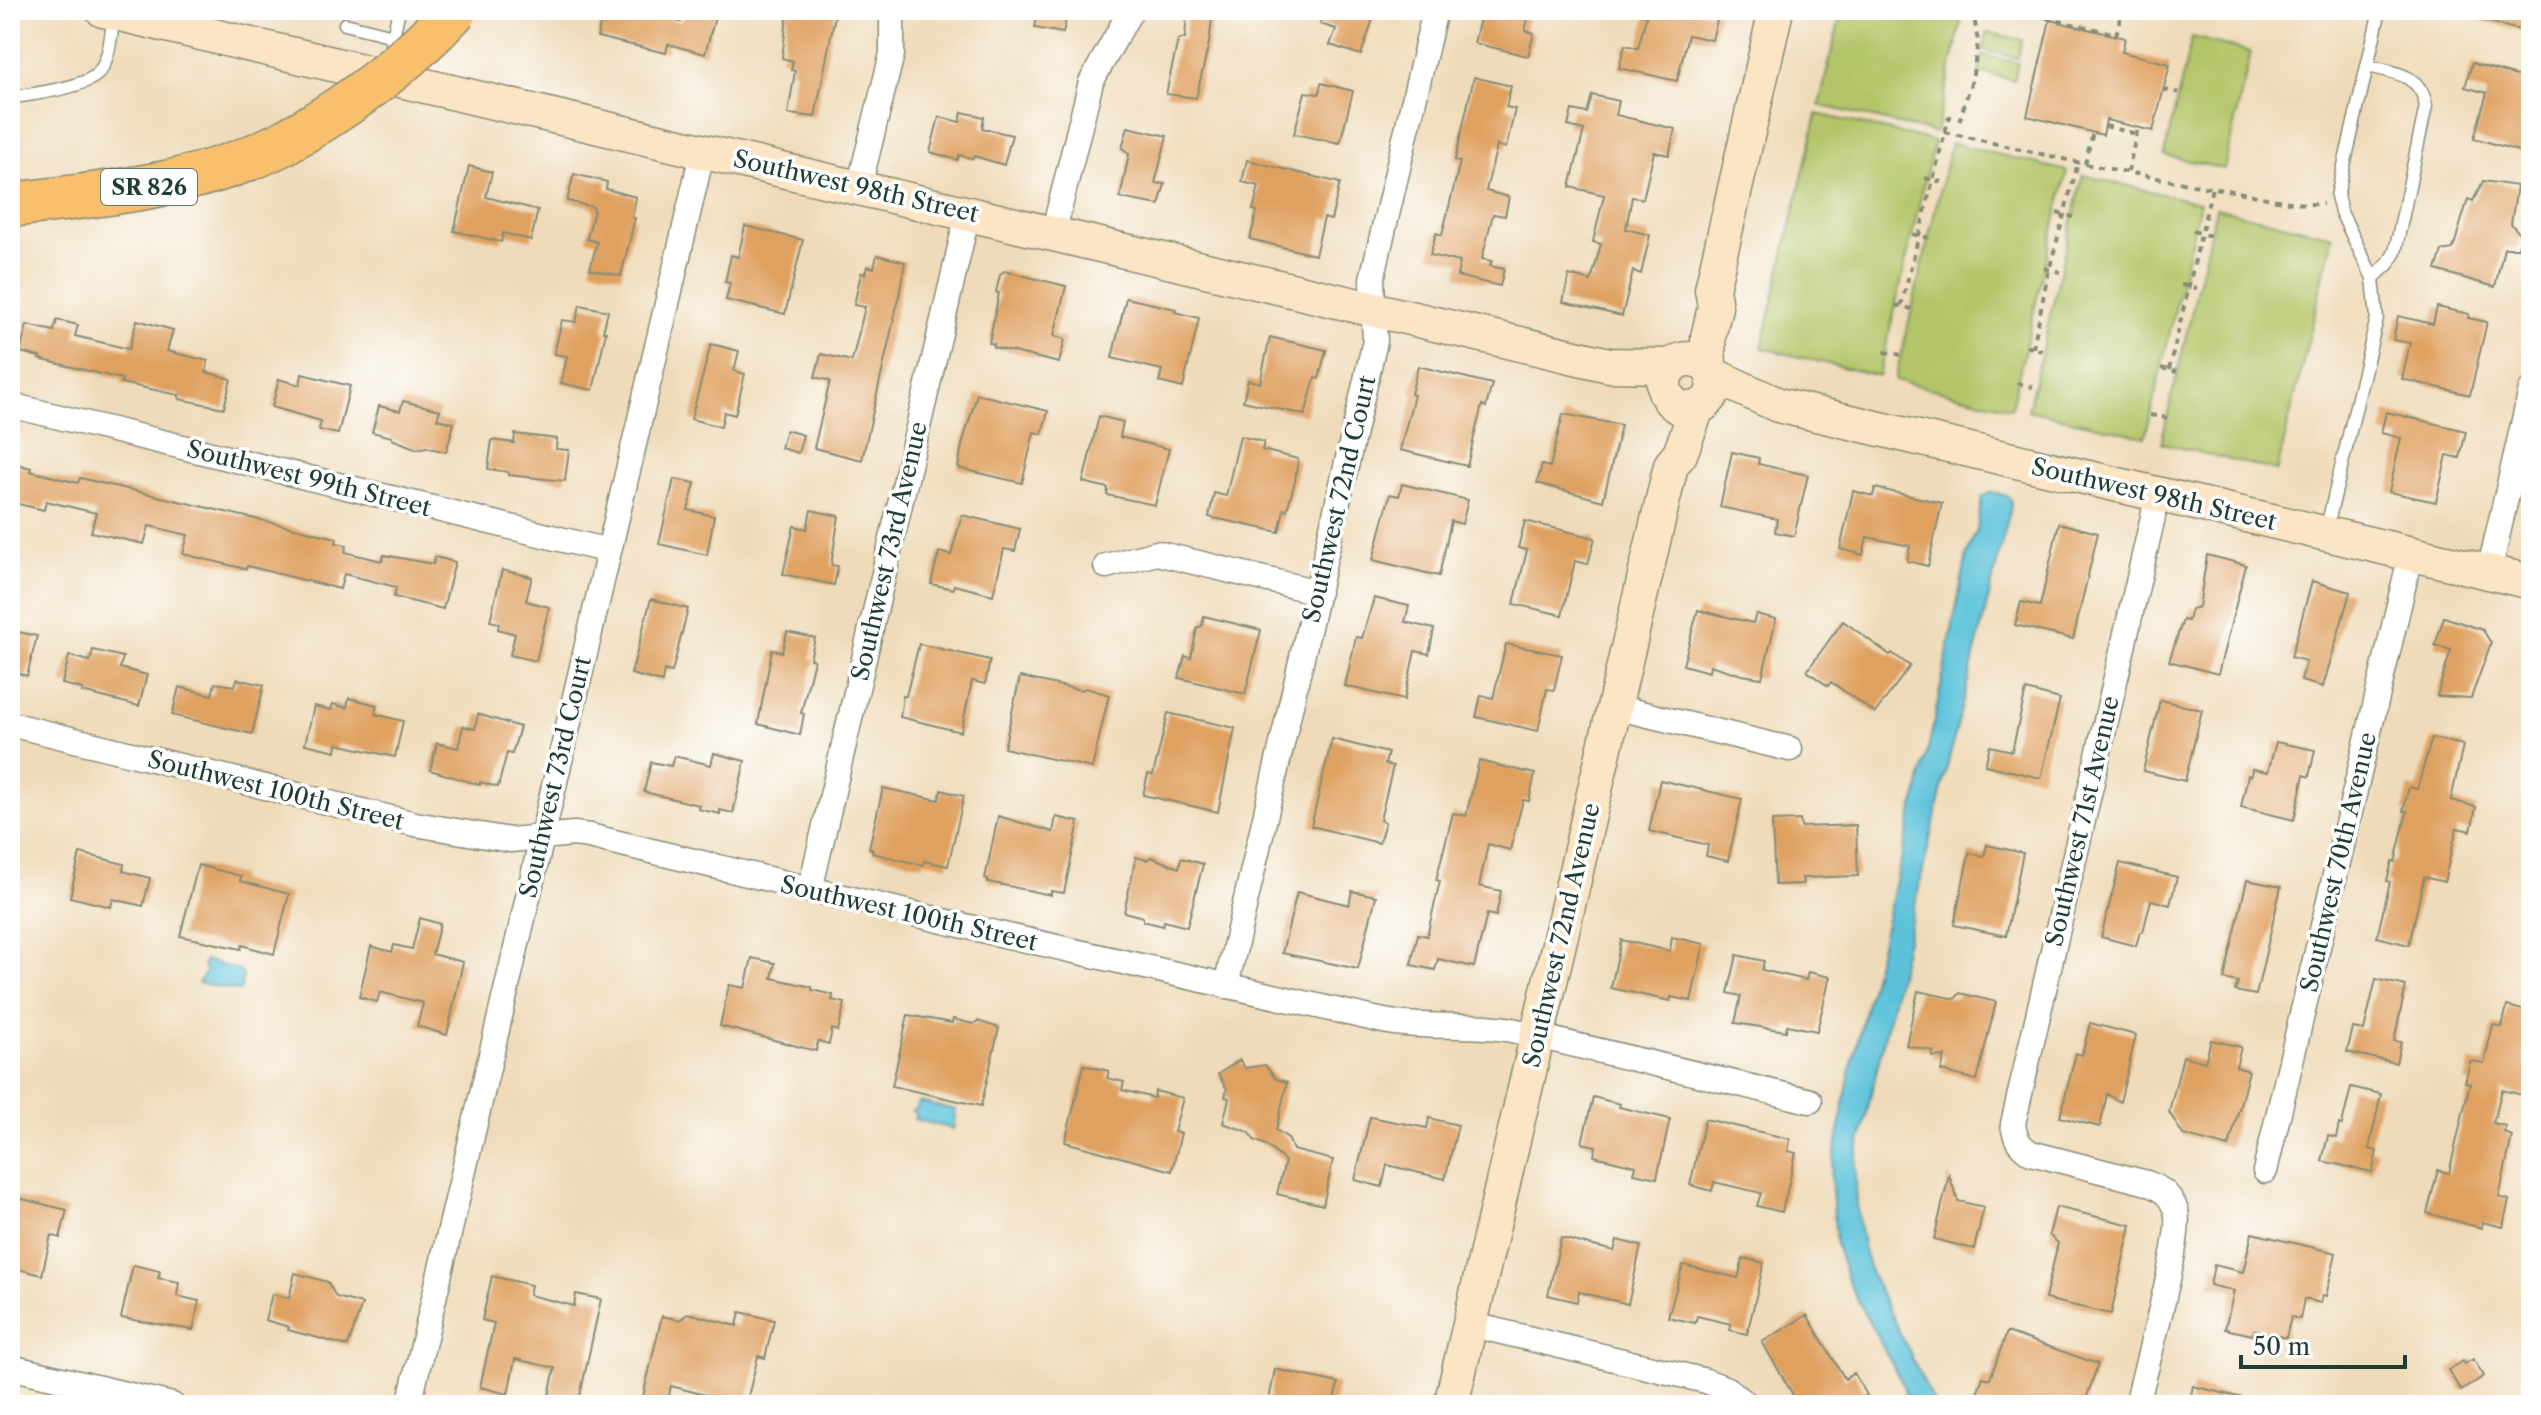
<svg xmlns="http://www.w3.org/2000/svg" width="2541" height="1415" viewBox="0 0 2541 1415" font-family="'Libre Caslon Text',serif">
	<style>
		.green { fill: #b3c568; stroke: #69814e; stroke-width: 2 }
		.water { fill: #5cc2da; stroke: #3e8087; stroke-width: 2 }
		.building { fill: #dfa161 }
		.lines { fill: none; stroke-linecap: round; stroke-linejoin: round }
		.lane-casing { stroke: #878c76; stroke-width: 15 }
		.street-casing { stroke: #878c76; stroke-width: 27 }
		.secondary-casing { stroke: #878c76; stroke-width: 37 }
		.highway-casing { stroke: #878c76; stroke-width: 47 }
		.path { stroke: #878c76; stroke-width: 4; stroke-dasharray: 6 6; stroke-linecap: butt }
		.lane { stroke: #fff; stroke-width: 12 }
		.street { stroke: #fff; stroke-width: 24 }
		.secondary { stroke: #fce5c4; stroke-width: 34 }
		.highway { stroke: #f8bf6c; stroke-width: 44 }
		.highway-bridge-casing { stroke: #878c76; stroke-width: 47; stroke-linecap: butt }
		.highway-bridge { stroke: #f8bf6c; stroke-width: 44 }
		.labels { text-anchor: middle; dominant-baseline: central; stroke-width: 7; stroke-linejoin: round; paint-order: stroke }
		.shield { fill: #fff; stroke: #627771; stroke-width: 2 }
		.shield-label { font-size: 22px; font-weight: bold; fill: #1f3d34 }
		.street-label { font-size: 24px; fill: #1f3d34; stroke: #fff }
	</style>
	<rect width="100%" height="100%" fill="#fff"/>
	<filter id="ink" filterUnits="userSpaceOnUse"><feTurbulence type="fractalNoise" baseFrequency=".0125" numOctaves="2"/><feDisplacementMap in="SourceGraphic" scale="16" xChannelSelector="R" yChannelSelector="G"/><feConvolveMatrix kernelMatrix="1 2 1 2 8 2 1 2 1" color-interpolation-filters="sRGB"/></filter>
	<filter id="wash" filterUnits="userSpaceOnUse"><feTurbulence type="fractalNoise" baseFrequency=".006" numOctaves="4" result="noise"/><feDisplacementMap in="SourceGraphic" scale="32" xChannelSelector="R" yChannelSelector="G"/><feGaussianBlur stdDeviation="1.8" result="paint"/><feColorMatrix in="noise" values="0 0 0 0 0 0 0 0 0 0 0 0 0 0 0 0 0 1.4 0 .05"/><feComposite in="paint" operator="in"/></filter>
	<g filter="url(#wash)">
		<rect width="100%" height="100%" fill="#efdbb9"/>
		<path class="green" d="M1842,10H1964L1936,133L1819,105Z
			M1987,32L2022,40L2018,58L1983,50Z
			M2192,37L2251,52L2224,169L2164,155Z
			M1983,55L2018,63L2014,80L1979,72Z
			M1817,114L1934,141L1879,376L1762,348Z
			M1951,143L2067,171L2011,408L1895,380Z
			M2083,175L2200,203L2145,437L2028,410Z
			M2216,208L2333,236L2277,471L2161,443Z"/>
		<path class="water" d="M1991,492L2007,496L2011,500V506L1944,779L1856,1160C1855,1199 1858,1236 1871,1274L1935,1405H1909L1902,1383L1849,1284L1836,1244L1831,1175L1850,1072L1930,741L1967,554L1977,530L1982,497Z
			M205,960L240,971L243,977L240,991L198,983L206,972L203,966Z
			M919,1102L956,1110L953,1129L914,1119L916,1114L912,1111L917,1108Z"/>
		<g id="blocks">
			<path class="building" d="M604,10H637L681,22L684,10H717L705,54L668,44L666,53L597,37Z
				M788,10H836L815,117L788,114L795,71L791,70L793,61L782,58Z
				M1038,10H1068L1063,33L1035,28Z
				M1187,10H1213L1209,43L1196,98L1166,94L1178,40L1185,38Z
				M1323,10H1376L1361,55L1330,45L1336,29L1320,24Z
				M1482,10H1530L1525,31L1534,33L1528,56L1474,43Z
				M1648,10L1719,12L1712,40L1688,35L1677,81L1619,68L1625,45L1638,48Z
				M2465,10H2531V33L2465,16Z
				M2050,20L2125,38L2122,52L2170,64L2153,131L2106,120L2103,135L2027,116Z
				M2472,63L2531,80V94L2522,126L2531,128L2525,153L2474,138L2487,93L2465,87Z
				M1474,77L1511,86L1506,107L1515,109L1506,148L1497,145L1486,191L1509,197L1505,216L1493,214L1482,259L1492,261L1490,266L1504,269L1500,286L1457,276L1460,262L1430,255L1436,233L1442,235L1460,162L1455,160Z
				M1321,83L1353,91L1340,143L1294,134L1305,92L1319,94Z
				M1592,95L1619,101L1616,115L1675,129L1669,155L1654,152L1643,199L1632,197L1626,229L1650,235L1641,274L1633,271L1622,316L1563,302L1569,275L1591,281L1601,244L1593,242L1604,195L1570,187L1584,130L1568,126L1572,110L1587,113Z
				M962,112L984,117L982,128L1012,135L1004,165L974,156L973,159L959,155L958,160L930,152L939,117L960,122Z
				M1128,127L1167,136L1155,183L1165,184L1159,205L1120,198L1129,154L1122,148Z
				M1247,160L1340,183L1331,220L1324,218L1315,255L1250,239L1257,211L1253,210L1259,186L1242,182Z
				M469,166L492,172L486,197L538,210L531,240L503,233L501,242L454,231Z
				M574,174L607,182L606,189L636,197L632,218H635L621,276L590,269L597,242L587,239L594,210L593,207L567,201Z
				M2483,181L2517,186L2511,224L2521,235L2518,248H2504L2495,287L2436,270L2442,251L2453,249L2468,199L2473,201Z
				M745,226L803,240L785,314L726,300L730,283L725,282L731,255L738,257Z
				M877,255L905,262L898,301L862,460L814,448L830,381L815,377L821,354L852,361L865,307L854,305L861,273L865,274L867,266L874,268Z
				M1004,271L1066,286L1054,336L1065,339L1059,363L993,347L994,344L989,343L999,293L996,292L1000,275Z
				M1126,298L1176,309L1175,312L1199,318L1183,388L1159,382L1162,370L1112,358Z
				M580,305L608,311L603,332H606L593,390L561,383L567,356L554,354L562,320L576,322Z
				M2437,307L2469,314L2468,318L2487,322L2470,395L2402,379L2410,343L2393,340L2398,316L2433,324Z
				M57,320L78,325L75,336L129,349L137,320L173,330L167,351L208,361L206,372L231,379L224,408L179,399V395L121,383L122,379L39,359L40,357L20,352L27,325L54,331Z
				M1270,337L1326,350L1319,379L1315,378L1305,415L1243,401L1248,380L1260,383Z
				M711,344L739,351L734,371L745,374L735,415L724,412L721,427L691,419Z
				M1418,366L1492,384L1486,407L1482,405L1467,466L1400,450L1414,395L1411,394Z
				M302,374L350,386L338,434L319,430L321,421L272,407L279,379L300,385Z
				M977,394L1048,411L1042,434L1034,432L1022,483L958,468L962,445Z
				M403,401L440,410L437,419L454,423L446,452L426,447L417,449L392,439V437L372,432L379,406L400,411Z
				M2386,412L2466,431L2460,458L2447,455L2436,502L2389,492L2401,438L2381,433Z
				M1563,414L1621,425L1603,501L1537,483L1542,465L1550,467Z
				M1099,416L1123,422L1120,437L1169,449L1155,505L1107,495L1108,488L1083,482Z
				M786,430L803,435L798,453L781,448Z
				M515,434L557,439L556,449L569,450L565,481L508,475V472L488,469L492,440L514,443Z
				M1240,436L1264,442L1262,450L1298,459L1295,481L1287,510L1284,509L1279,532L1209,517L1214,493L1226,496Z
				M1732,452L1759,458L1758,464L1808,475L1794,536L1775,532L1777,519L1720,507Z
				M10,462L31,468L30,471L78,483L80,478L337,538L336,543L347,545L345,552L382,561L384,555L433,564L435,557L455,562L443,609L394,597L396,587L344,574L340,589L247,566L246,569L183,554L188,535L149,526L144,544L91,532L96,513L46,501L44,510L10,502Z
				M674,479L695,483L688,510L714,516L707,555L659,544Z
				M1402,484L1468,500L1462,524L1451,521L1439,576L1373,560L1390,494L1399,496Z
				M1875,488L1942,503L1928,566L1907,561L1910,546L1867,537L1863,555L1840,549L1853,491L1873,496Z
				M811,510L839,516L831,565L838,566L834,585L783,574L794,526L807,529Z
				M962,515L1020,529L1015,551L1004,549L993,595L954,585L953,589L931,584L939,552L951,555Z
				M1525,521L1595,538L1588,564L1575,561L1562,615L1514,604L1527,550L1518,548Z
				M2059,523L2098,533L2073,639L2015,625L2021,602L2040,606Z
				M2207,555L2246,565L2218,674L2169,661L2183,620L2188,621L2191,609L2199,607Z
				M502,570L532,577L526,601L549,607L536,661L510,655L515,634L498,629L499,623L490,621Z
				M2312,581L2350,592L2323,687L2301,681L2306,661L2291,657Z
				M1374,598L1409,606L1405,622L1434,629L1429,654L1415,651L1404,700L1345,686L1356,637L1362,638Z
				M651,599L688,609L672,672L664,670L662,682L631,674Z
				M1698,610L1753,623L1756,614L1776,619L1762,678L1742,675L1710,665L1709,672L1683,665Z
				M1204,616L1261,630L1245,694L1179,678L1185,656L1191,658L1197,628L1202,626Z
				M2444,617L2483,630L2491,643L2471,698L2437,696L2451,650L2435,645Z
				M1843,621L1890,655L1892,653L1910,666L1875,713L1831,682L1828,686L1807,671Z
				M10,630L37,636L27,676L10,671Z
				M787,632L815,638L810,659L814,660L801,713L804,714L800,735L758,724L772,650L782,652Z
				M919,644L990,660L985,684L972,681L961,732L900,717L903,696H906Z
				M1506,644L1562,655L1554,690L1547,689L1538,731L1476,717L1481,695L1493,698Z
				M93,650L123,657L120,668L147,675L139,706L82,692L83,689L62,684L69,656L90,661Z
				M1020,677L1081,690L1086,688L1109,695L1092,768L1004,748Z
				M237,679L264,685L252,734L172,715L179,687L212,695L215,683L235,686Z
				M2026,690L2060,699L2041,778L1985,765L1990,746L2012,751Z
				M349,698L377,705L375,714L403,721L395,757L337,744L336,751L305,744L314,706L331,710L333,704L347,708Z
				M2160,700L2202,710L2185,781L2143,771Z
				M1168,713L1235,728L1218,812L1143,795L1148,774L1153,775Z
				M478,714L520,727L512,754L507,753L498,787L480,782V785L430,770L437,743L458,748L463,726L475,729Z
				M2432,738L2463,745L2451,800L2476,807L2471,831L2457,828L2444,882L2424,877L2409,945L2377,937L2390,882L2387,881L2392,861L2395,862L2407,811H2403L2409,787L2417,789Z
				M1332,739L1388,753L1385,764L1393,766L1380,820L1385,822L1379,843L1311,826Z
				M2276,742L2315,750L2309,777L2304,775L2294,820L2241,807L2248,775L2251,776L2252,769L2268,772Z
				M714,753L745,761L733,813L720,810V814L698,809L699,805L644,792L651,762L671,766L674,756L711,765Z
				M1479,761L1535,774L1529,801L1523,800L1510,850L1488,844L1479,886L1501,891L1496,916L1487,914L1474,967L1438,959L1435,970L1411,965L1418,934L1427,936L1440,881L1436,880L1453,813L1466,816Z
				M1660,780L1742,799L1728,861L1706,856L1708,845L1649,831Z
				M883,788L939,800L941,790L964,796L948,866L924,861L923,865L872,853L873,850L869,848Z
				M998,816L1053,832L1056,817L1079,822L1064,893L1051,891V895L988,882V879L985,878Z
				M1800,820L1801,827L1856,825L1858,876L1802,878L1803,884L1775,885L1772,821Z
				M1987,845L2023,853L2006,936L1954,925L1969,853L1984,856Z
				M80,853L124,864L123,871L150,878L143,906L113,899L111,907L70,897Z
				M1136,857L1147,860L1151,857L1179,868L1181,858L1203,864L1187,927L1164,921L1163,926L1143,921V917L1124,912Z
				M2120,863L2177,877L2170,905L2151,900L2143,932H2140L2136,946L2101,937Z
				M198,865L241,876L240,881L289,894L274,954L242,945L241,949L180,936Z
				M2247,880L2281,887L2256,995L2235,991L2238,982L2224,979Z
				M1352,891L1376,896L1358,969L1282,953L1297,892L1349,905Z
				M420,918L440,924L432,954L463,962L447,1035L417,1026L423,1003L380,992L377,1002L359,997L371,946L392,952L394,945L412,949Z
				M1672,937L1704,944L1691,1001L1671,997L1670,1001L1611,988L1621,940L1670,951Z
				M1737,955L1764,961L1762,970L1806,980L1808,972L1830,977L1817,1031L1787,1025L1786,1031L1735,1023L1741,996L1728,993Z
				M752,958L775,963L772,978L812,987V990L833,995L832,1000L845,1003L838,1031L832,1029L829,1044L818,1041L816,1051L720,1026L729,985L745,988Z
				M2376,979L2406,986L2394,1041L2401,1042L2396,1063L2347,1052L2353,1028L2364,1030Z
				M1918,991L1955,999L1960,993L1996,1002L1977,1080L1941,1071L1945,1056L1932,1057L1933,1051L1906,1045Z
				M2507,1006L2531,1012V1050L2526,1071L2531,1073V1077L2527,1096L2502,1090L2493,1123L2506,1126L2504,1132L2512,1136L2499,1197L2509,1200L2503,1227L2482,1222L2481,1228L2427,1213L2438,1170L2449,1173L2470,1083L2465,1082L2470,1061L2484,1063L2493,1025L2502,1027Z
				M908,1015L952,1023L953,1019L973,1024L978,1021L999,1028L981,1106L892,1086Z
				M2090,1023L2136,1035L2120,1102L2107,1094L2100,1127L2060,1117L2076,1053L2082,1055Z
				M2211,1040L2241,1047L2236,1067L2249,1071L2229,1147L2183,1135L2169,1112L2183,1056L2205,1062Z
				M1240,1060L1245,1068L1265,1065L1276,1079L1287,1082L1276,1130L1288,1138L1293,1150L1333,1160L1323,1205L1277,1194L1285,1161L1266,1145L1254,1140L1249,1132L1223,1123L1229,1098L1225,1097L1227,1089L1218,1074Z
				M1084,1065L1109,1071L1107,1078L1124,1082L1122,1090L1154,1098L1155,1091L1183,1098L1174,1132L1181,1133L1172,1171L1065,1142Z
				M2351,1087L2381,1094L2369,1149L2377,1151L2372,1172L2322,1161L2328,1136L2336,1138L2339,1124L2342,1125Z
				M1593,1097L1620,1104L1619,1107L1670,1119L1657,1178L1634,1173L1636,1166L1594,1156L1596,1146L1582,1143Z
				M1370,1117L1427,1128L1429,1118L1458,1125L1445,1179L1387,1165L1382,1187L1355,1180Z
				M1705,1119L1790,1139L1788,1151L1796,1153L1782,1212L1757,1206L1761,1193L1714,1182L1712,1191L1690,1185Z
				M1949,1175L1958,1201L1984,1207L1974,1249L1934,1239Z
				M10,1196L67,1210L60,1238L51,1235L42,1275L14,1268L16,1258L10,1256Z
				M2056,1207L2131,1225L2111,1314L2045,1299L2058,1243L2049,1235Z
				M2252,1233L2336,1253L2326,1296L2322,1295L2321,1303L2304,1299L2300,1319L2291,1317L2286,1338L2254,1330L2253,1335L2225,1329L2234,1291L2210,1285L2214,1265L2243,1272Z
				M1561,1238L1614,1251L1617,1240L1641,1246L1628,1304L1579,1292L1577,1302L1548,1295Z
				M1743,1258L1764,1263L1747,1334L1730,1330L1731,1324L1697,1316L1695,1323L1668,1317L1683,1265L1738,1278Z
				M133,1265L160,1271L158,1278L179,1282L177,1296L199,1301L193,1330L121,1318Z
				M295,1273L328,1282L336,1297L362,1304L348,1346L288,1330L289,1327L265,1320L272,1294L289,1298Z
				M492,1276L531,1285L529,1295L574,1306L576,1294L601,1299L578,1405H547L555,1368L515,1359L508,1394L480,1387L494,1323L482,1320Z
				M740,1312L774,1320L765,1358L758,1356L746,1405H719L721,1399L671,1386L667,1405H641L662,1316L680,1320L688,1313L737,1326Z
				M1807,1315L1845,1379L1854,1373L1867,1395L1849,1405H1799L1762,1342Z
				M2007,1332L2098,1364L2084,1405H1973L1983,1377L1990,1379Z
				M2473,1359L2484,1376L2461,1391L2448,1370L2463,1361L2465,1364Z
				M1275,1369L1338,1383L1333,1405H1268Z
				M2193,1386L2243,1398L2242,1405H2189Z"/>
		</g>
	</g>
	<g filter="url(#ink)">
		<use href="#blocks" fill-opacity="0" stroke="#878c76" stroke-width="2"/>
		<g class="lines">
			<defs>
				<path id="lane" d="M345,24L393,36
					M389,54L399,10
					M2367,66C2394,72 2421,74 2426,106L2395,252L2388,264L2373,278
					M10,98C31,94 89,88 100,71C110,57 111,33 114,16
					M2326,531L2377,318L2373,278L2341,212L2337,196L2380,10"/>
				<path id="street" d="M859,187L892,54V10
					M1053,234L1091,82L1131,10
					M10,405L609,551
					M1106,566L1157,553L1318,592
					M2489,572L2531,390
					M1615,707L1790,749
					M10,724L415,824L510,840L574,834L589,836L973,928L1379,1020C1423,1030 1468,1022 1512,1030L1810,1101
					M810,890L968,213
					M1226,986L1375,341L1372,279L1435,10
					M2265,1171L2411,554
					M1469,1324L1706,1381L1727,1389L1748,1405
					M10,1367L172,1405
					M409,1405L703,150
					M2137,1405C2144,1373 2184,1234 2176,1211C2171,1195 2162,1189 2147,1183L2031,1153C2019,1145 2015,1139 2013,1124L2158,495"/>
				<path id="secondary" d="M103,10L1609,365L1672,366
					M1664 384a25 25 0 1 1 50 0a25 25 0 1 1-50 0Z
					M1709,369L1708,337L1715,307L1712,289L1776,10
					M1713,375L1778,405L2531,582
					M1451,1405L1671,465L1680,454L1697,408"/>
				<path id="highway" d="M10,205C103,194 196,187 281,144"/>
			</defs>
			<use href="#lane" class="lane-casing"/>
			<use href="#street" class="street-casing"/>
			<use href="#secondary" class="secondary-casing"/>
			<use href="#highway" class="highway-casing"/>
			<path class="path" d="M2011,10L2116,34
				M2351,11L2364,14
				M2116,35L2122,10
				M2163,89L2179,93
				M2105,126L2136,134
				M1945,132L2085,164L2204,187C2244,190 2283,206 2323,204
				M2085,164L2093,132
				M2128,172L2138,127
				M1925,178L1942,182
				M2057,213L2073,217
				M2193,231L2210,236
				M1912,234L1929,238
				M2044,268L2060,272
				M2181,285L2197,288
				M1895,305L1912,309
				M1901,306L1949,117L1960,119L1972,80L1978,42L1973,10
				M2026,346L2042,351
				M2033,348L2048,274L2078,163
				M1884,352L1901,355
				M2161,368L2177,372
				M2169,370L2212,188
				M2017,383L2033,387
				M2150,415L2167,418"/>
			<use href="#lane" class="lane"/>
			<use href="#street" class="street"/>
			<use href="#secondary" class="secondary"/>
			<use href="#highway" class="highway"/>
			<defs>
				<path id="highway-bridge" d="M281,144C347,108 404,66 455,10"/>
			</defs>
			<use href="#highway-bridge" class="highway-bridge-casing"/>
			<use href="#highway-bridge" class="highway-bridge"/>
		</g>
	</g>
	<g class="labels">
		<rect class="shield" x="101" y="169" width="96" height="36" rx="6"/>
		<g class="shield-label">
			<text x="149" y="187">SR 826</text>
		</g>
		<g class="street-label">
			<text transform="translate(856 186) rotate(13)">Southwest 98th Street</text>
			<text transform="translate(309 478) rotate(14)">Southwest 99th Street</text>
			<text transform="translate(2154 494) rotate(13)">Southwest 98th Street</text>
			<text transform="translate(1339 499) rotate(-77)">Southwest 72nd Court</text>
			<text transform="translate(889 551) rotate(-77)">Southwest 73rd Avenue</text>
			<text transform="translate(555 777) rotate(-77)">Southwest 73rd Court</text>
			<text transform="translate(276 790) rotate(14)">Southwest 100th Street</text>
			<text transform="translate(2082 821) rotate(-77)">Southwest 71st Avenue</text>
			<text transform="translate(2338 862) rotate(-77)">Southwest 70th Avenue</text>
			<text transform="translate(909 913) rotate(13)">Southwest 100th Street</text>
			<text transform="translate(1561 935) rotate(-77)">Southwest 72nd Avenue</text>
		</g>
	</g>
	<rect width="2541" height="1415" fill="none" stroke="#fff" stroke-width="40"/>
	<path d="M2241 1355v12h164v-12" fill="none" stroke="#1f3d34" stroke-width="4"/>
	<text x="2253" y="1355" font-size="24" fill="#1f3d34" stroke="#ffffff" stroke-width="6" paint-order="stroke">50 m</text>
</svg>
